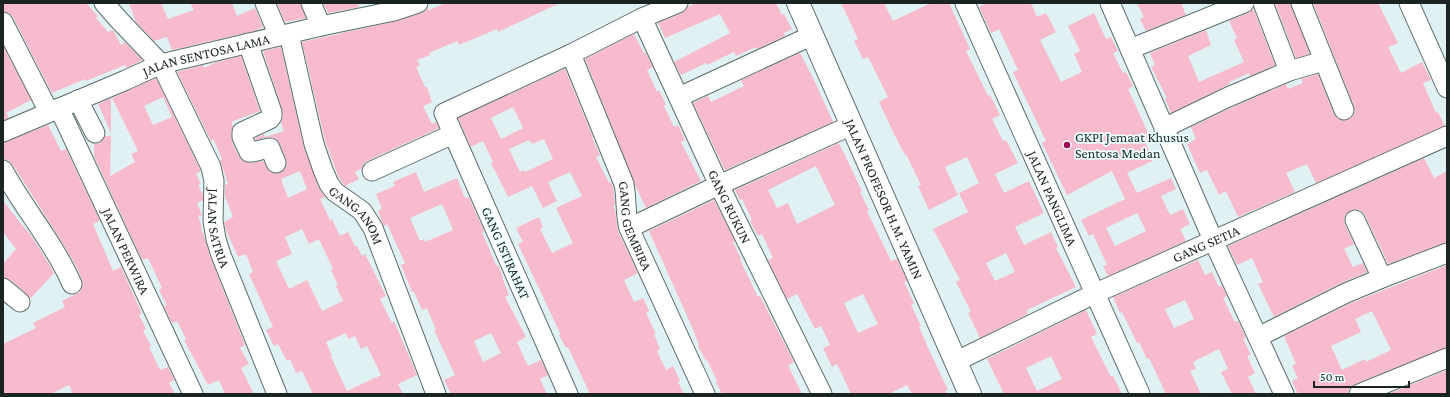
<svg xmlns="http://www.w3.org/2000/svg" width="1450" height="397" viewBox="0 0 1450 397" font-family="'Crimson Pro',serif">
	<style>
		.building { fill: #f8bacd; fill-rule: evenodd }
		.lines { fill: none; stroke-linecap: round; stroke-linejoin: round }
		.minor-casing { stroke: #5d6d6d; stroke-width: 21 }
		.major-casing { stroke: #5d6d6d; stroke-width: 24 }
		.minor { stroke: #fff; stroke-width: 19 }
		.major { stroke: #fff; stroke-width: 22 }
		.poi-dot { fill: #9d0955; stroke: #ecffff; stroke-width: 1.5 }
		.labels { text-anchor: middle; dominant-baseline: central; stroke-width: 3.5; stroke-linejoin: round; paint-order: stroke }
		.street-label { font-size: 14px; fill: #1c2323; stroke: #ecffff }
		.poi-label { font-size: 14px; fill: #1c2323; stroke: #ecffff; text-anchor: start }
	</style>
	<rect width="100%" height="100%" fill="#dff1f2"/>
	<path class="building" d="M3,3H86L98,16L96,18L108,32L113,30L121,45L125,42L142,60L127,68L125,65L86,81L85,79L52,93L13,17L9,13L3,11Z
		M129,3H161L168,19L194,10L190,3H232L237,16L255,8L263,27L254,31L172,50L167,37L154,41L136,22Z
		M277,3H300L306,18L285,22Z
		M323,3H357L359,7L328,13Z
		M446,3H560L498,32L497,29L459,45L457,41L429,53L430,55L417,60L420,65L416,67L425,87H427L432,102L423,106L432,124L436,122L439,128L367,161L363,164L361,169L355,172L359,179L345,186L339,178L325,141L302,42L397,21L421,13L426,11L428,7L429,10Z
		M696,3H776L782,15L784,14L792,29L784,33L785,36L757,49L756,47L736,56L734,52L707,65L706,63L681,75L674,62L730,33L720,14L665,38L658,23L682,13L686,10L688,7Z
		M841,3H884L893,21L931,3H949L970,49L966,51L988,96L990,95L1000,115L992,119L1003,141L1006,140L1018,163L995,174L1004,193L1029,181L1044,213L1015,227L1024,245L1051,232L1058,247L1056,248L1076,287L1027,310L1028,314L980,338L968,313L971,312L956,282L960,280L933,229L968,212L959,193L979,183L967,157L945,167L958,195L929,210L918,186L921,185L906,154L905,155L895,136L879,102L888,97L868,57L863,59L854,41L858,39ZM1006,253L1015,272L995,281L986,263Z
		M986,3H1031L1037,17L1046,13L1056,32L1040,40L1061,82L1082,72L1074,54L1080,51L1068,26L1094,13L1106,39L1111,37L1118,51L1113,53L1123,73L1126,72L1133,86L1128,89L1150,137L1144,140L1154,160L1127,173L1137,193L1171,178L1176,189L1161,196L1170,215L1183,209L1190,224L1180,229L1186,241L1108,276L1103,266L1107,265L1093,234L1089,236L1081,220L1125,199L1112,171L1067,195L1042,143L1046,141L1013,72L1018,70L999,29L991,33L979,7ZM1137,213L1146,231L1115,246L1106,228Z
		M1137,3H1181L1186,15L1146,31L1140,19L1144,17Z
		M1275,3H1290L1310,54L1296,58Z
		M1313,3H1378L1398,43L1388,47L1401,73L1422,62L1431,80L1423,83L1436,113L1438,112L1445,126L1316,183L1307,164L1286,173L1295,192L1238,217L1226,191L1219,195L1207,170L1200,173L1187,144L1196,139L1191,127L1231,108L1286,84L1288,89L1303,83L1301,79L1318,74L1334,114L1337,118L1342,121L1348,120L1352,117L1355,112L1354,106Z
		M1253,8L1275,65L1250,76L1249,73L1229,82L1230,84L1171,113L1165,99L1167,98L1151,67L1155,65L1150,53L1206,30L1211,45L1188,56L1199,82L1244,62L1234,40L1237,38L1229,21L1248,13Z
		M634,34L644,53H646L653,67L647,70L657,92L659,90L666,105L664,106L674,127L678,125L685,140L681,142L701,181L646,208L635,185L585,59Z
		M3,46L31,100L6,113L9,118L3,120Z
		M281,47L304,148L319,188L325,197L320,199L330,220L332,219L340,236L348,232L355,246H357L362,256L365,254L386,296L380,299L392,323L394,321L417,375L398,384L403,394H313L302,371L296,373L290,359L287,361L278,344L274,346L266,330L273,327L249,274L253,272L246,254L238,257L226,230L224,222L233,217L225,196V185L228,184L220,160L222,159L214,140L211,141L177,72L203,65L204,68L217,62L241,56L260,111L231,122L233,126L231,132L232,142L239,157L243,161L251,163L263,161L270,172L274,174L280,173L285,169L287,164L286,159L280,144L275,138L270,137L256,140L255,138L264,134L265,137L284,131L281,123L283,116L282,108L263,51ZM300,171L307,189L288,198L281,179ZM302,229L309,244L319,239L333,269L331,270L338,285L336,286L343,301L322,311L307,280L289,289L276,261L292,254L285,237ZM346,333L348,339L355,336L361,349L367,346L381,375L347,391L331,357L332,356L326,342Z
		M800,53L816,84L833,122L725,170L693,103L708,96L711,102L744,86L741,80Z
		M565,69L593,137L592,138L600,155L596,157L609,183L611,182L613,187L615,205L613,206L615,211L618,231L638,273L624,280L634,302L643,298L649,311L646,313L656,334H654L660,349L657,351L666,370L673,366L680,381L678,382L684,394H590L568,347L566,348L559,335H561L518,244L523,242L516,228L539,217L543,227L540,229L552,253L573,243L556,208L582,196L570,172L548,182L557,201L543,208L532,186L508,197L491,163L493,162L483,141L471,147L458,118ZM513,107L523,128L501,139L491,118ZM544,139L553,159L525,172L524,170L520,172L509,149L529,140L532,144Z
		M156,78L201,171L196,174L201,184L198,185L203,195V200L197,203L202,215L198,216L202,227L201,228L204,236L211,259L245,345L240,348L249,364L241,368L254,394H225L219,380L208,385L184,340L186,339L177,321L172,323L164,306L167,305L159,290L162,288L148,258L142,260L94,156V144L100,143L105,136H111L110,176L135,162L131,154L138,151L112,98ZM163,97L172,117L153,125L144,106Z
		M111,98V133L98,104Z
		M48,125L61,151L66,149L100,221L93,224L113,271L121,267L142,314L139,315L146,329L143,331L151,346L149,347L160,370L168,367L174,380L169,383L175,394H73L69,385L51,394H3V344L36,328L33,323L65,307L62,301L80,292L83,285L82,279L75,264L57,234L13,165L8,160L3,159V143Z
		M839,143L862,191L860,192L869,210L867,211L891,261L897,259L907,281L904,282L914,303L911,305L921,326L919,327L930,352L948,390L945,391L947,394H912L907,385L889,394H851L837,364L832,367L823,348L830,345L821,326L815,329L797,294L787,299L768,260L773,258L762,234L758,236L750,221L752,220L742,199L740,200L735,190ZM816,166L835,205L797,224L788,203L777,208L768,190ZM863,294L878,324L858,333L844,303Z
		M1424,158L1434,178L1447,171V242L1388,264L1365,215L1361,211L1356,209L1351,210L1346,214L1344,219L1345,225L1354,244L1344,249L1353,267L1363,263L1367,272L1341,283L1274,317L1258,284L1263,282L1252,258L1237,265L1228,246Z
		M416,172L424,192L457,178L465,198L469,197L484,231L482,232L496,265H498L503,277H502L509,295L505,297L526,337L517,342L528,366L541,360L548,375L540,379L547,394H451L444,380L455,375L434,330H436L427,308L422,310L414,292H412L401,265L405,263L387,224L384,226L378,211L382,209L376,194L395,186L393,182ZM442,204L453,230L425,242L424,239L420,241L410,218ZM491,333L501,353L483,362L474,341Z
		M714,200L735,241L733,242L741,259L740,260L758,297L760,296L794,362L788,365L802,394H722L716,382L717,381L707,360L706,361L698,346L699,345L692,327L649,231Z
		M3,201L35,241L54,273L30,299L27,294L10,280L3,277V264L16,249L3,232Z
		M1198,260L1205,275L1212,272L1219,287L1222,285L1227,296L1223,298L1235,322L1238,321L1246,338L1243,339L1251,355L1247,356L1255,373L1248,377L1256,394H1232L1221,372L1228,369L1219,349L1193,362L1196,369L1190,371L1201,394H1166L1149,358L1147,359L1139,342L1137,343L1122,312L1120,313L1113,297ZM1185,300L1194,319L1174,328L1165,309Z
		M1447,265V347L1355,384L1350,388L1347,394H1298L1292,381L1298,378L1292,366L1296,364L1284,336L1351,303ZM1372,311L1391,350L1366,362L1365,359L1342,370L1331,346L1361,332L1355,319Z
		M1086,310L1097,334L1091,337L1111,377L1113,376L1122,394H1004L987,359ZM1051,356L1062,379L1037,391L1026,368Z
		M1447,370V394L1391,393Z"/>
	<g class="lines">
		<defs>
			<g id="minor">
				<path id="s1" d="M104,3L119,20L161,64L211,167L214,181L213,221L216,239L221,255L277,394"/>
				<path d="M265,3L279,36"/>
				<path d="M311,3L321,26"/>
				<path id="s2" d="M965,3L1140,394"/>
				<path d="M1110,3L1213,240L1284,394"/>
				<path d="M1263,3L1289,71L1324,61"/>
				<path d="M1301,3L1344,110"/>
				<path d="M1409,3L1447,88"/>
				<path id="s3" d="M642,18L719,185L822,394"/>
				<path d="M3,22L49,112"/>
				<path id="s4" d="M289,34L314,144L323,170L329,184L335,192L362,211L373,228L436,394"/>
				<path d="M248,43L272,112V116L270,119L242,132V137L249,152C256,153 263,148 270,148L276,163"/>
				<path d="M1130,49L1244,3"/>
				<path id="s5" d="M571,54L624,184C627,199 625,214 629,228L705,394"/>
				<path d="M679,97L813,35"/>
				<path d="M78,100L95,133"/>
				<path id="s6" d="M59,108L193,394"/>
				<path d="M1164,128L1226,98L1289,71"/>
				<path id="s7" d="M3,132L126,80L161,64L321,26L394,11L418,3"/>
				<path d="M3,170C24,209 54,243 72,284"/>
				<path d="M372,171L453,134"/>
				<path d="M629,228L719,185L852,125"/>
				<path d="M1382,278L1447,253"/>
				<path d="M3,288L20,302"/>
				<path d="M1258,337L1346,293L1382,278L1355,220"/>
				<path id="s8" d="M967,356L1096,293L1447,136"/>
				<path d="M568,394L444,113L571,54L642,18L678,3"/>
				<path d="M1359,394L1447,358"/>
			</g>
			<g id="major">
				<path id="s9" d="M798,3L970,394"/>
			</g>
		</defs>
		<use href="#minor" class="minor-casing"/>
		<use href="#major" class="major-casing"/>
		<use href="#minor" class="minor"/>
		<use href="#major" class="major"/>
	</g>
	<circle class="poi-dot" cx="1067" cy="145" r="4"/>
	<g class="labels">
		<g class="street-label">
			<text stroke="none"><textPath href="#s7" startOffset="218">JALAN SENTOSA LAMA</textPath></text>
			<text stroke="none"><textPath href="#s9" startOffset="214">JALAN PROFESOR H.M. YAMIN</textPath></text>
			<text stroke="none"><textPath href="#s2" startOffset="214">JALAN PANGLIMA</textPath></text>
			<text stroke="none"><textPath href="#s3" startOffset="208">GANG RUKUN</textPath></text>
			<text stroke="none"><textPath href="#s4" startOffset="198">GANG ANOM</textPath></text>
			<text stroke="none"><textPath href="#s5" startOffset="184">GANG GEMBIRA</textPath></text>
			<text stroke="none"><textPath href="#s1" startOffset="260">JALAN SATRIA</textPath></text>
			<text stroke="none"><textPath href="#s8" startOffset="264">GANG SETIA</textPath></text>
			<text stroke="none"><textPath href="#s6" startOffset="158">JALAN PERWIRA</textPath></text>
			<text transform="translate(506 253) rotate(66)">GANG ISTIRAHAT</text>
		</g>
		<g class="poi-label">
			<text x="1075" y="137">GKPI Jemaat Khusus<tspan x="1075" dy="16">Sentosa Medan</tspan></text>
		</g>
	</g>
	<rect width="1450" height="397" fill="none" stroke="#1c2323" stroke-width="8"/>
	<path d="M1314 381v6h95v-6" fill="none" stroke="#1c2323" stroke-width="2"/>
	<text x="1320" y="381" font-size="12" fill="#1c2323" stroke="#ecffff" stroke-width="3" paint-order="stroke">50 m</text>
</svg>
